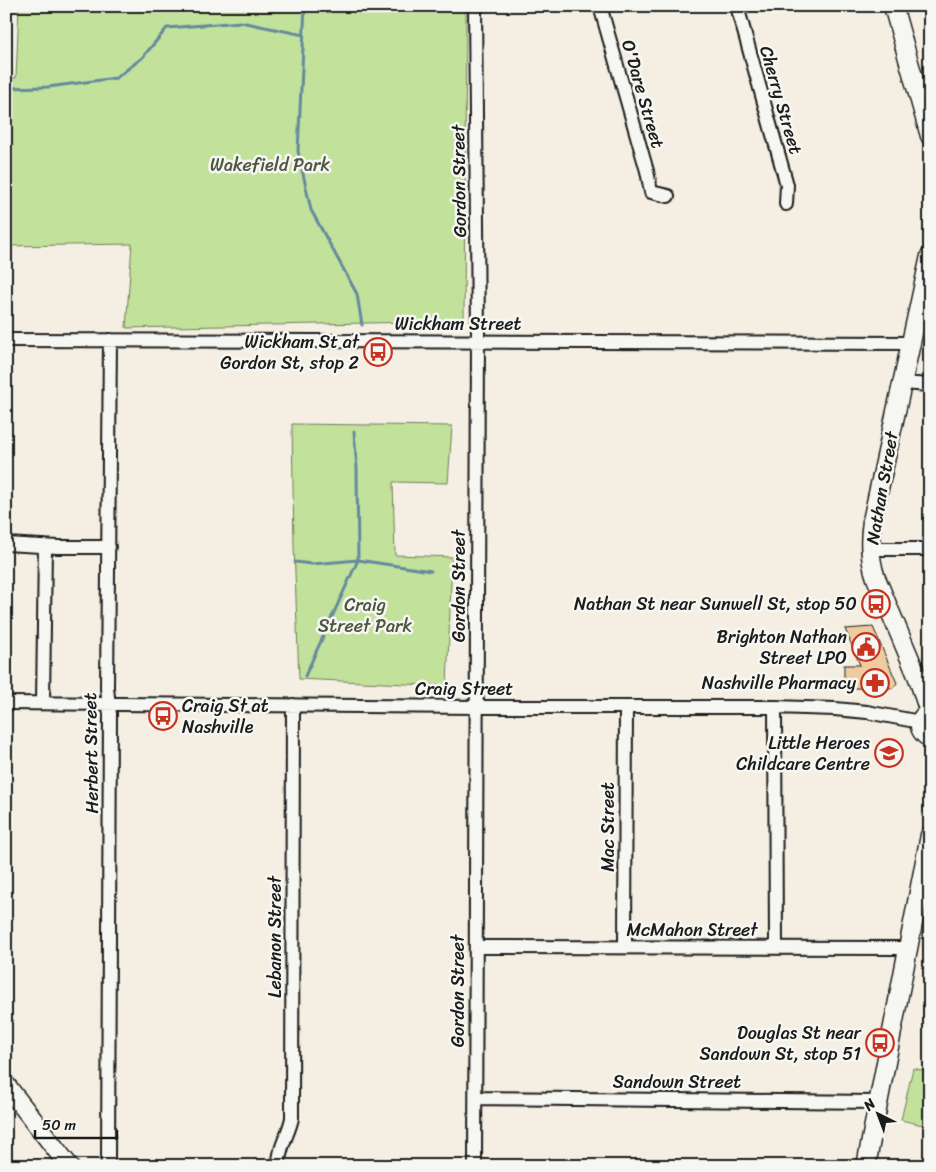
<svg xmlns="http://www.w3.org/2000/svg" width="936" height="1172" viewBox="0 0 936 1172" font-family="Sriracha,sans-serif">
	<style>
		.green { fill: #c2e19a; stroke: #6f7e5b }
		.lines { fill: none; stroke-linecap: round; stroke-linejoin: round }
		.stream { stroke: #65899f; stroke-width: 3 }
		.building { fill: #efcca0; stroke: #1c1c1c }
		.street-casing { stroke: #1c1c1c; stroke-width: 16 }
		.secondary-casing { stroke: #1c1c1c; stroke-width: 21 }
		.street { stroke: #f6f6f2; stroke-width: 12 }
		.secondary { stroke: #f6f6f2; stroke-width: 18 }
		.labels { text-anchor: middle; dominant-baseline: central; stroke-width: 5; stroke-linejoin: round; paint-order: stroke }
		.street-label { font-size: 18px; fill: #1c1c1c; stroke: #f6f6f2 }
		.park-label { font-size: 18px; fill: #4e5742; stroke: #f6f6f2 }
		.poi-label { font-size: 18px; fill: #1c1c1c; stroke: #f6f6f2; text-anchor: end }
	</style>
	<rect width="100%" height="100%" fill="#f5eee2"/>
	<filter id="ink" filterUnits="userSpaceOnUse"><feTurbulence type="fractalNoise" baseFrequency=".02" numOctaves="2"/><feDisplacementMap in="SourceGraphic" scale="10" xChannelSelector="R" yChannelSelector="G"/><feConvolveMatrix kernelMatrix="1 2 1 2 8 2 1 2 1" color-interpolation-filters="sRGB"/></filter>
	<g filter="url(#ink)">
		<path class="green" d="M19,6H466L464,321L126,328L132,244L6,246V78H16Z
			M292,424L452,426L448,483L393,482L395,555L452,557L447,686L299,679L294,546Z
			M913,1068L930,1072V1115L927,1126L901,1120Z"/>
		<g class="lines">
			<path class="stream" d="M305,6L298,151L311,210L357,294L362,325
				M6,88L48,87L116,78L142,58L167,28L241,22L304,35
				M295,562L312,564L358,560L431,571
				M305,676L358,560L357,468L354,432"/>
		</g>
		<path class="building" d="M873,627L897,683L893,688H844V665H860L845,629Z"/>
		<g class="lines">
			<defs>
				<path id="street" d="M475,6L478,334L475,1166
					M600,6L647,171L651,192L668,196
					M737,6L787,185L786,204
					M6,340L910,343
					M902,383L930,385
					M6,544L58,547H109
					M869,549H930
					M43,702L45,546
					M6,703L476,707H775L835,709L867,712L920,722
					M775,707L776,948
					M476,947L909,948
					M625,947L626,707
					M476,1098L878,1102
					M107,1166L108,1160L110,714L107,688L110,340
					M279,1166C278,1148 289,1134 292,1118L293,705"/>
				<path id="secondary" d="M893,6L930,136
					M929,712L918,678L876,578C869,559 869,541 872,521L930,256
					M930,712C916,718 917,732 930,738
					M6,1085L69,1166
					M866,1166L930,835"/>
			</defs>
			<use href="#street" class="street-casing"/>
			<use href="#secondary" class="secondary-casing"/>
			<use href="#street" class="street"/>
			<use href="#secondary" class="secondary"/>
		</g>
	</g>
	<defs>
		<symbol id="bus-ring" viewBox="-11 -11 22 22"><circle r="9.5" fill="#f6f6f2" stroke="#c8321e" stroke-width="1.5"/><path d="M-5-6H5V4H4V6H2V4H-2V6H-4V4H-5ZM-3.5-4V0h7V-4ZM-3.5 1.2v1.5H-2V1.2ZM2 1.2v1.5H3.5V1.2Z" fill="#c8321e"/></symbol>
		<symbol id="civic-ring" viewBox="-11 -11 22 22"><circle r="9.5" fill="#f6f6f2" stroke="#c8321e" stroke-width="1.5"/><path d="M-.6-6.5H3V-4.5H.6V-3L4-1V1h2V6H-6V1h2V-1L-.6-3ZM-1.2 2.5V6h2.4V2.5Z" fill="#c8321e"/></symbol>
		<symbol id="pharmacy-ring" viewBox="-11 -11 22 22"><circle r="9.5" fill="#f6f6f2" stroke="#c8321e" stroke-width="1.5"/><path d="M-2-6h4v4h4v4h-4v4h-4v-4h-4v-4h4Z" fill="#c8321e"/></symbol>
		<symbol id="school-ring" viewBox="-11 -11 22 22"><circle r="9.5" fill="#f6f6f2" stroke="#c8321e" stroke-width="1.5"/><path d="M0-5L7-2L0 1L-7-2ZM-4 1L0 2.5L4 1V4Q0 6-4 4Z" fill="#c8321e"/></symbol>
	</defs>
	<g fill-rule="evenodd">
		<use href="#bus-ring" x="362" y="336" width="32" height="32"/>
		<use href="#bus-ring" x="860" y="588" width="32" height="32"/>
		<use href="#civic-ring" x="850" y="631" width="32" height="32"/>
		<use href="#pharmacy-ring" x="859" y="667" width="32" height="32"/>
		<use href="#bus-ring" x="147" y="700" width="32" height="32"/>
		<use href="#school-ring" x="873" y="737" width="32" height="32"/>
		<use href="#bus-ring" x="864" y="1027" width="32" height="32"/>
	</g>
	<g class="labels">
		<g class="street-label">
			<text transform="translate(643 94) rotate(74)">O'Dare Street</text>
			<text transform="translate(781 100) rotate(74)">Cherry Street</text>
			<text transform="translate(459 181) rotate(-91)">Gordon Street</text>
			<text x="458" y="324">Wickham Street</text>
			<text transform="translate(882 488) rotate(-80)">Nathan Street</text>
			<text transform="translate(459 586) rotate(-90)">Gordon Street</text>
			<text x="464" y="689">Craig Street</text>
			<text transform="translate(91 753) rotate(-91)">Herbert Street</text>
			<text transform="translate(608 827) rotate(-90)">Mac Street</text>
			<text x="692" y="930">McMahon Street</text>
			<text transform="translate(275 937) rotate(-90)">Lebanon Street</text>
			<text transform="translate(458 991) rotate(-90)">Gordon Street</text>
			<text x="677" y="1082">Sandown Street</text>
		</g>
		<g class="park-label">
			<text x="270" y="165">Wakefield Park</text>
			<text x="365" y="605">Craig<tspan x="365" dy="21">Street Park</tspan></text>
		</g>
		<g class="poi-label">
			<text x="359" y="342">Wickham St at<tspan x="359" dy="21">Gordon St, stop 2</tspan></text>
			<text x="857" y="604">Nathan St near Sunwell St, stop 50</text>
			<text x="847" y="637">Brighton Nathan<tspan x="847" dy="21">Street LPO</tspan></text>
			<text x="856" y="683">Nashville Pharmacy</text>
			<text x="182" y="706" text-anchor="start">Craig St at<tspan x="182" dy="21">Nashville</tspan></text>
			<text x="870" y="743">Little Heroes<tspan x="870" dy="21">Childcare Centre</tspan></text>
			<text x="861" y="1033">Douglas St near<tspan x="861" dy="21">Sandown St, stop 51</tspan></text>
		</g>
	</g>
	<rect width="936" height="1172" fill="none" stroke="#f6f6f2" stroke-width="25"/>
	<rect x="12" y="12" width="911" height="1147" fill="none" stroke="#1c1c1c" stroke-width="2" filter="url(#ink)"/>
	<g transform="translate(878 1114) rotate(318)" stroke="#f6f6f2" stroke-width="4" paint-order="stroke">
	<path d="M0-4L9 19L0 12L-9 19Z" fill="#1c1c1c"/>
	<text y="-8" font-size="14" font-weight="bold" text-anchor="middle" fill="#1c1c1c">N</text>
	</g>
	<path d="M35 1130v8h82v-8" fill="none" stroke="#1c1c1c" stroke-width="2.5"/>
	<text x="42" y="1130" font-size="15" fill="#1c1c1c" stroke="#f6f6f2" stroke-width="4" paint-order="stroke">50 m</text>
</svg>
